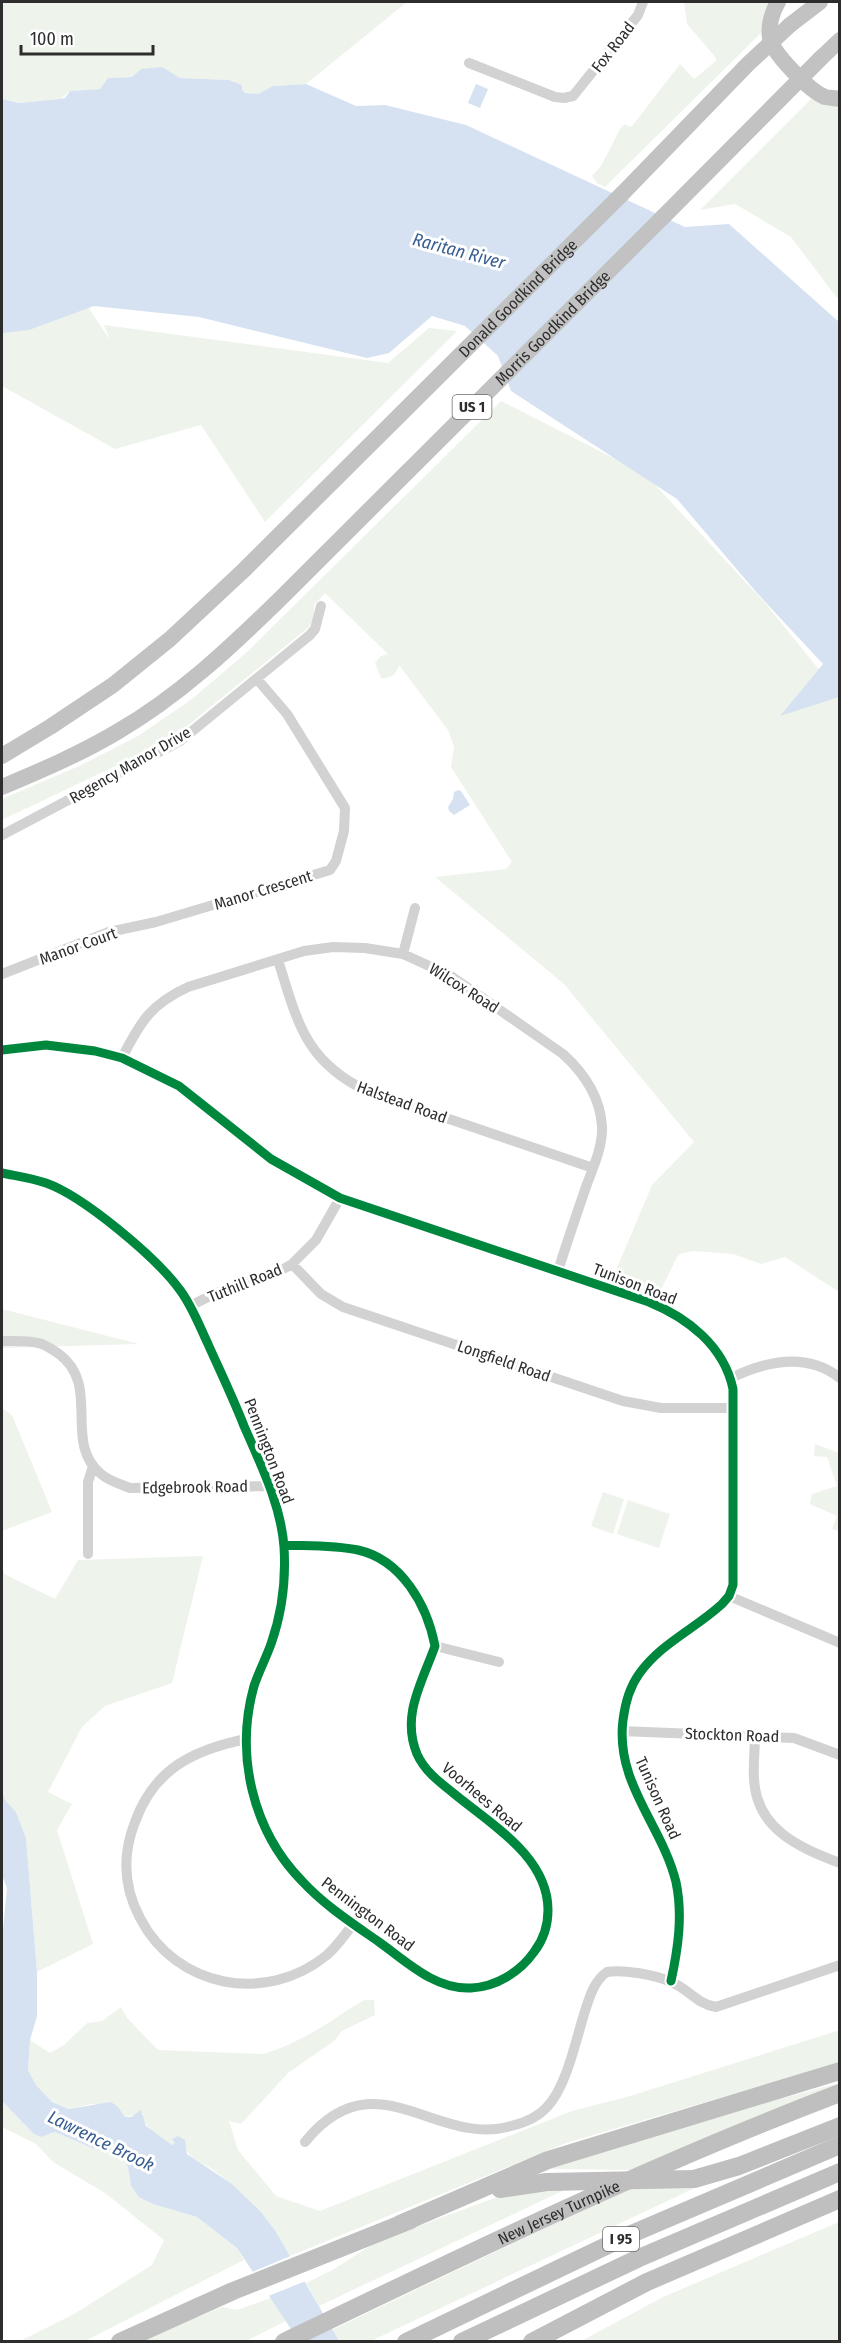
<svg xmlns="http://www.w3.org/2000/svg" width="841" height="2343" viewBox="0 0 841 2343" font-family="'Fira Sans Condensed',sans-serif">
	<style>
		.green { fill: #eef4eb }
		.water { fill: #d6e2f2 }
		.pier { fill: #fff }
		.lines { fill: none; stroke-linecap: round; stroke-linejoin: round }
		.minor { stroke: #d2d2d2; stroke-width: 10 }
		.trunk { stroke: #c2c2c2; stroke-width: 16 }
		.motorway { stroke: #bfbfbf; stroke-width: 18 }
		.trunk-bridge { stroke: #c2c2c2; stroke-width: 16 }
		.motorway-bridge { stroke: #bfbfbf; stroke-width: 18 }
		.cycleway-casing { stroke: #fff; stroke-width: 13 }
		.cycleway { stroke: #00873e; stroke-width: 9 }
		.labels { text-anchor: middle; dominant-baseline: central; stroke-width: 6; stroke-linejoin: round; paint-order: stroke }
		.shield { fill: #fff; stroke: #6c6c6c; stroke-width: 1.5 }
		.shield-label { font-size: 15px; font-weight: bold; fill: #2d2d2d }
		.street-label { font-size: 16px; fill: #2d2d2d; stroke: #fff }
		.water-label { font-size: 18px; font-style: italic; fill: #395e90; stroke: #fff }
	</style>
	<rect width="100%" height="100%" fill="#fff"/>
	<path class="green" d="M2,2H407L306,84L273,86L258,94L245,93L242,91V85L229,80L180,78L169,73L141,69L132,77L108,78L100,89L70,91L60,99L19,103L2,99Z
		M684,2H773L764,30L605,187L597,183L592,176L601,166L620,129L625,124L630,127L633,125L680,64L694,79L716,61V58L687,24Z
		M818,92L839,102V297L837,298L791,237L735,204L700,210Z
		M2,307H88L110,340L104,325L388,363L429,328L457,331L265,522L201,425L115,449L2,386Z
		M501,401L645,474L766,604L825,677L839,700V1292L785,1257L761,1264L733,1254L693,1251L680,1254L677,1257L657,1298L611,1282L652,1185L694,1142L564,984L435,877L506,869L512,862L451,767L454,747L448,730L399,665C397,674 390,679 381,678L375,663L381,656L388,654L325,593L314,605V618L309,627L170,740L2,820V799L79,766L138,736L192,699L247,652Z
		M2,1309L139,1344L2,1348Z
		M2,1408L12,1415L52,1512L2,1531Z
		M815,1444L839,1453V1531L832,1529L837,1516L810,1504L812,1494L837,1486L827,1457L814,1456Z
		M603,1492L624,1499L613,1534L591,1526Z
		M628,1500L670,1514L659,1548L617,1534Z
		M203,1556L172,1683L105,1706L82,1727L48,1792L72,1804L57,1830L93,1944L37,1972L26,1838L16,1812L5,1800L2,1792V1564L4,1574L55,1599L78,1560Z
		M365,2000H374L375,2015L342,2031L334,2041L288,2073L241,2124L229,2121L238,2150L276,2196L320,2211L572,2111L630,2096L840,2030L839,2063L566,2143L290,2256C270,2221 245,2192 212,2169C201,2162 189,2159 185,2146L175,2143L172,2145C162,2136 141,2128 143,2113L125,2117L118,2107L91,2104L70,2109L52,2102L36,2085L28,2070L30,2040L50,2053L64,2045L87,2023L102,2021L121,2007L127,2018L158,2050L263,2054C283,2048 302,2039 320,2028C336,2019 348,2008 365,2000Z
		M839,2083V2085L634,2170L548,2169L609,2145Z
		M2,2101L34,2134L41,2137L55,2132L97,2150L119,2153L128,2167L131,2186L153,2204L197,2217L237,2248L244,2260L85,2341H20L74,2314L152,2265L164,2240L105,2193L53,2162L36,2144L2,2127Z
		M573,2186L319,2306L306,2283L334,2269L378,2241L508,2193Z
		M699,2186L371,2341H339L332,2330L631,2187Z
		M839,2222V2341H581L663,2297Z
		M271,2298L286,2321L246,2341L136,2342L222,2307L237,2310Z"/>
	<path class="water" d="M162,67L180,78L229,80L242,85V90L245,93L258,94L273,86L306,84L356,106L385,105L466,125L685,227L729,224L839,322V697L780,716L823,664L757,593L677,499L511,391L498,356L465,326L432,316L389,353L367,358L199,317L94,306L29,330L2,333V99L19,103L60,99L65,98L70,91L100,89L108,78L132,77L141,69Z
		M476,84L488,89L480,108L468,103Z
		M458,790L461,791L470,805L454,815L449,811L448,807L453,799L454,792Z
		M2,1792L5,1800L16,1812L26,1838L37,1972V2016L30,2040L28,2070L36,2085L52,2102L69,2109L111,2102L118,2107L125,2117H131L141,2110L146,2126L172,2145L175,2143L172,2139L178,2136L185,2140L187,2154L232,2184L261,2212L276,2232L339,2341H299L237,2248L197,2217L153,2204L139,2197L131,2186L128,2167L119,2153L97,2150L55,2132L41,2137L34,2134L2,2101V1940L7,1888L2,1875Z"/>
	<path class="pier" d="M293,2255L308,2280L266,2297L250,2273Z"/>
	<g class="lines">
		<path class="minor" d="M469,63L555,97L564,98L573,96L638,15L643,2
			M2,835L180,741L310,635L315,629L321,606
			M403,954L415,908
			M278,960C297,1020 304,1061 367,1091L593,1168
			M2,974L109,932L156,922L330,870L336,861L344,831L345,808L287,714L257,679
			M2,1050L46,1045L95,1051L122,1058L179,1086L271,1159L340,1198L649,1302C688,1318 724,1346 733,1389V1585L729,1596L722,1604C695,1629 661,1643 639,1674C629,1688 625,1704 623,1720C615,1783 662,1825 676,1882C683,1915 678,1949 671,1981
			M122,1058C140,1022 151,1004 188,987L304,951L333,947L365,948L403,954L451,976L563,1054C584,1073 600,1096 602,1126C603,1145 594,1166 587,1184C577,1213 567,1242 558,1271
			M2,1173C16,1176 31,1178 46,1183C83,1196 156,1257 180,1290C192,1306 199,1325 208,1344C220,1371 233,1398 244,1426C261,1465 281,1505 284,1547C286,1579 282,1613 271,1644C266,1658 259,1671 254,1686C235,1754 252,1830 302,1881C324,1905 352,1923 379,1942C406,1961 435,1990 471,1988C496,1987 520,1972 534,1952C544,1939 548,1926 548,1910C548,1856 489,1823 452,1792C438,1781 424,1770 417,1754C401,1715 422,1683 435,1646C427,1605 402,1560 358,1550C334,1545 308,1546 284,1545
			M292,1264L321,1294L343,1307L623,1401L661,1408H734
			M190,1306L214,1294L278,1272L292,1264L316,1240L340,1198
			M2,1341C13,1341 27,1340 38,1343C45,1344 53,1350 59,1354C102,1386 62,1442 101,1474C109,1481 120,1484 130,1488L269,1486
			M731,1378C766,1361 807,1352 840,1378
			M88,1554V1482L93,1466
			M729,1596L840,1643
			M435,1646L499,1662
			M621,1731L794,1738L840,1755
			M755,1736C755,1750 753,1764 754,1778C756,1829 798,1847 840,1863
			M246,1739C193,1750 154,1769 135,1822C122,1855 123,1886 140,1918C176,1988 266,2005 327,1955C337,1946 345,1935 353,1924
			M305,2142C375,2055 436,2148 511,2126C524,2123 538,2117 547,2107C567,2086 576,2039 585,2011C590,1996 594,1981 607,1972C622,1969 657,1975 671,1982C689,1989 695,2003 716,2007L840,1965"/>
		<g class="trunk">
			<path d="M778,2C772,12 768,26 770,38C773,54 810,91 825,97C830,98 835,98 840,99"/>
			<path d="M790,25L820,2"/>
			<path d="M821,58L840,40"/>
			<path id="s1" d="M2,756L50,727L113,685L170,639L244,570L622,194"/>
			<path id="s2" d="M2,787C40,771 80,754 117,732C179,696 231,647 282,597L663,217"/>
		</g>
		<g class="motorway">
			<path d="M694,2179L739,2166L840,2126"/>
			<path d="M500,2189L547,2182"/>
			<path d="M400,2224L548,2160L840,2071"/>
			<path d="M120,2342L233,2291L411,2220"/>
			<path id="s3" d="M284,2342C467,2254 650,2165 840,2093"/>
			<path d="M406,2342L629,2235L840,2145"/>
			<path d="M462,2342L639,2258L840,2172"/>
			<path d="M532,2342L647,2282L840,2199"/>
		</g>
		<path class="trunk-bridge" d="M622,194L748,64L790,25
			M663,217L821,58"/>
		<path class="motorway-bridge" d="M547,2182L694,2179"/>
		<defs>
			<path id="cycleway" d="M2,1050L46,1045L95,1051L122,1058L179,1086L271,1159L340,1198L649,1302C688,1318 724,1346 733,1389V1585L729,1596L722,1604C695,1629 661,1643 639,1674C629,1688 625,1704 623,1720C615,1783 662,1825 676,1882C683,1915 678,1949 671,1981
				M2,1173C16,1176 31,1178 46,1183C83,1196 156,1257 180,1290C192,1306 199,1325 208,1344C220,1371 233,1398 244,1426C261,1465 281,1505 284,1547C286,1579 282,1613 271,1644C266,1658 259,1671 254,1686C235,1754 252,1830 302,1881C324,1905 352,1923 379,1942C406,1961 435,1990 471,1988C496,1987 520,1972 534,1952C544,1939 548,1926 548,1910C548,1856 489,1823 452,1792C438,1781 424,1770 417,1754C401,1715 422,1683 435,1646C427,1605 402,1560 358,1550C334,1545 308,1546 284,1545"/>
		</defs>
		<use href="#cycleway" class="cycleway-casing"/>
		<use href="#cycleway" class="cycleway"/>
	</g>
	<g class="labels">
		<g class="shield">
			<rect x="452.5" y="395" width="39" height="24" rx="4.5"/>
			<rect x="603" y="2227" width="36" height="24" rx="4.5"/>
		</g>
		<g class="shield-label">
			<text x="472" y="407">US 1</text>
			<text x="621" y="2239">I 95</text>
		</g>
		<g class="street-label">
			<text transform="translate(613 47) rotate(-52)">Fox Road</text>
			<text stroke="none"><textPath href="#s1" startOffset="692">Donald Goodkind Bridge</textPath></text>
			<text stroke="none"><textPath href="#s2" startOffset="723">Morris Goodkind Bridge</textPath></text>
			<text transform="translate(130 765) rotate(-30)">Regency Manor Drive</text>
			<text transform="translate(263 890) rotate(-17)">Manor Crescent</text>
			<text transform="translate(78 946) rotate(-20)">Manor Court</text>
			<text transform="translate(464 988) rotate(32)">Wilcox Road</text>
			<text transform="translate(402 1102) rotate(20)">Halstead Road</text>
			<text transform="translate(245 1283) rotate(-22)">Tuthill Road</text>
			<text transform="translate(635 1284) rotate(21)">Tunison Road</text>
			<text transform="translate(504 1361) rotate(19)">Longfield Road</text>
			<text transform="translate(269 1451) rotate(69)">Pennington Road</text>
			<text transform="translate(195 1487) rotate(-1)">Edgebrook Road</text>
			<text transform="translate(732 1735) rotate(2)">Stockton Road</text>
			<text transform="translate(482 1797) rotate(40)">Voorhees Road</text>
			<text transform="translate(658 1798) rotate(66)">Tunison Road</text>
			<text transform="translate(368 1914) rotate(37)">Pennington Road</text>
			<text stroke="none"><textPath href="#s3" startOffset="304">New Jersey Turnpike</textPath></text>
		</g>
		<g class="water-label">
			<text transform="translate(459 251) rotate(15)">Raritan River</text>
			<text transform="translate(101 2141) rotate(26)">Lawrence Brook</text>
		</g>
	</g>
	<rect width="841" height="2343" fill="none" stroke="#2d2d2d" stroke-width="6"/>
	<path d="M21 45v9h132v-9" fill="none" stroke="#2d2d2d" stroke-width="3"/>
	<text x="30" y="45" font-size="18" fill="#2d2d2d" stroke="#ffffff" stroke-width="4.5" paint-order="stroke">100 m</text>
</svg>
